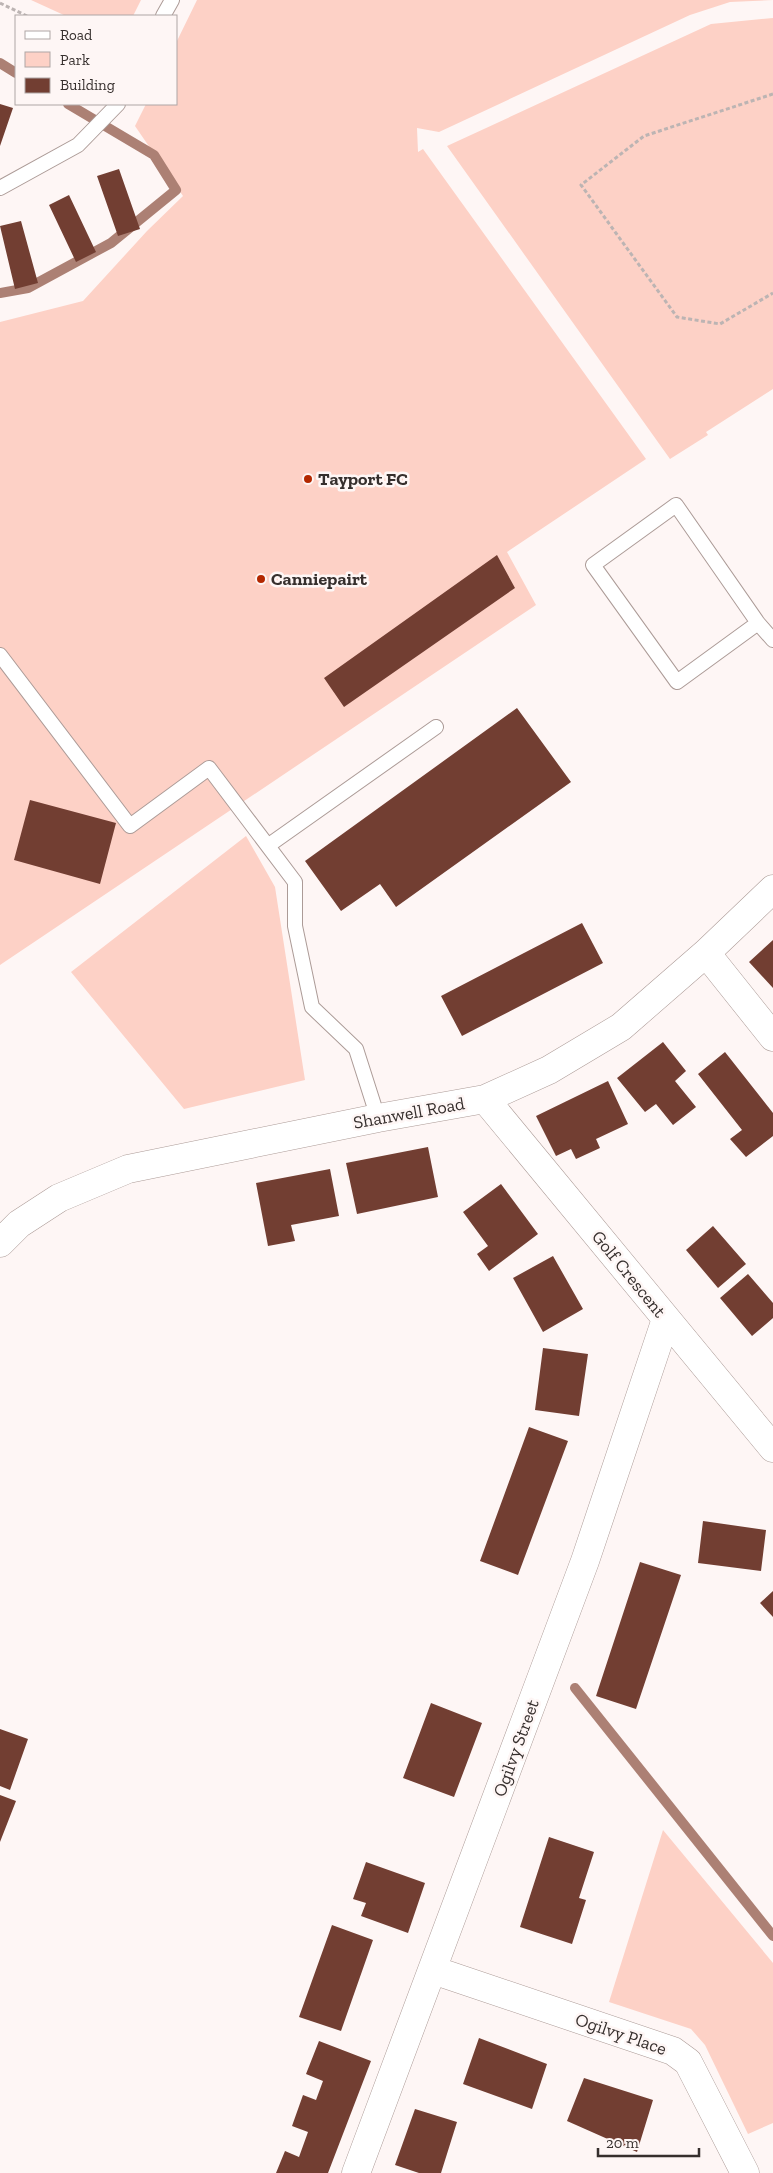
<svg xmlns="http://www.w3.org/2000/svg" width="773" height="2173" viewBox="0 0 773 2173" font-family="'Zilla Slab',serif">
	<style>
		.green { fill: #fdd1c6 }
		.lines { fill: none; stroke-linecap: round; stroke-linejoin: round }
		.stream { stroke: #ac8074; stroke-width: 10 }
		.building { fill: #723e32 }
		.lane-casing { stroke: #ac9b97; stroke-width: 16 }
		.street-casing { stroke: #ac9b97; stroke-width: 29 }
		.path { stroke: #bcb4b3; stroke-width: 3; stroke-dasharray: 4 2.5; stroke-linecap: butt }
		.lane { stroke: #fff; stroke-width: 14 }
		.street { stroke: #fff; stroke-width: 28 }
		.poi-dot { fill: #b32800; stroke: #fef6f5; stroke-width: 2 }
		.labels { text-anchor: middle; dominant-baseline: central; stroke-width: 5; stroke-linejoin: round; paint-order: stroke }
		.poi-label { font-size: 18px; font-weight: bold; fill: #362f2d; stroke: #fef6f5; text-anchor: start }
		.street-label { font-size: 18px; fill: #362f2d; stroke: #fef6f5 }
	</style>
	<rect width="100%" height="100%" fill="#fef6f5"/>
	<path class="green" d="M31,0H141L133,16H66Z
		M197,0H773L730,2L690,15L439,132L417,128L418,152L423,149L646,459L507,552L536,605L0,965V322L83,301L147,231L183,196L135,126L146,104H176V43Z
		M773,18V389L706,432L708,435L670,459L447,146L711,24Z
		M246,836L275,887L305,1080L184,1109L71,972Z
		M663,1830L773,1963V2123L748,2134L705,2045L691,2029L609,2002Z"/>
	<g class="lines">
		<path class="stream" d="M0,63L16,73
			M0,293L28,288L111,243L176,190L154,155L68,104
			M575,1688L773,1936"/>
	</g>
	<path class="building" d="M0,104L13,108L0,146Z
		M119,169L140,229L118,236L97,176Z
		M69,195L96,252L76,262L49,205Z
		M21,221L38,283L15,289L0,226Z
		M497,555L515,588L344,707L324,678Z
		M517,708L571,782L396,907L380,884L341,911L305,861Z
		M30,800L116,823L100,884L14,860Z
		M582,923L603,963L462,1036L441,996Z
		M773,940V988L749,962Z
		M663,1042L686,1071L675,1081L696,1107L673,1125L656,1104L645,1112L617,1078Z
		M725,1052L773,1113V1136L746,1157L730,1139L742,1130L698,1074Z
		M608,1081L628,1124L596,1139L600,1148L576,1159L571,1149L556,1156L536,1116Z
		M428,1147L438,1197L357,1214L346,1163Z
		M330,1169L339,1216L291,1225L295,1241L268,1246L256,1183Z
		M501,1184L538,1234L489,1271L477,1254L488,1246L463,1212Z
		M713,1226L746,1264L718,1288L686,1250Z
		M553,1256L583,1309L543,1332L513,1278Z
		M748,1274L773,1303V1318L752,1336L720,1298Z
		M543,1348L588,1354L579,1416L535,1410Z
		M529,1427L568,1441L518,1575L480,1561Z
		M703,1521L766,1530L761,1571L698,1563Z
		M640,1562L681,1575L636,1709L596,1696Z
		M773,1591V1617L760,1603Z
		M431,1703L482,1723L454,1797L403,1778Z
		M0,1729L28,1739L10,1790L0,1786Z
		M0,1795L16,1801L0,1842Z
		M549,1837L594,1852L579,1898L586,1900L572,1944L520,1927Z
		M366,1862L425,1883L408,1933L361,1916L366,1903L353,1899Z
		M332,1925L373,1940L341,2031L299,2017Z
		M479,2038L547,2064L532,2109L463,2084Z
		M319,2041L371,2061L328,2173H276L285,2151L299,2157L308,2132L292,2126L303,2095L316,2100L323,2081L306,2074Z
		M584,2078L653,2100L637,2152L567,2121Z
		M415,2109L457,2122L441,2173H419L395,2165Z"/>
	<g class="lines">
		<defs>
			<path id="lane" d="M163,16L172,0
				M0,188L78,145L118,104
				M758,623L677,682L593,565L676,505L758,623L773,640
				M0,655L130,826L209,768L295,882V926L312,1007L356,1049L378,1118
				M269,845L436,727"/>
			<path id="street" d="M706,953L773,1037
				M485,1099L773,1448
				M0,1243L19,1224L59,1198L128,1169L378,1118L485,1099L549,1070L621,1027L706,953L773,889
				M433,1970L673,2051L688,2062L745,2173
				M356,2173L585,1561L666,1319"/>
		</defs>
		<use href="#lane" class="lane-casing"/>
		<use href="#street" class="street-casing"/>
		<path class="path" d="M0,3L27,16
			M773,94L644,136L581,185L677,317L720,324L773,293"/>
		<use href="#lane" class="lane"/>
		<use href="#street" class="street"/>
	</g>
	<g class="poi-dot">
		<circle cx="308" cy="479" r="5"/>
		<circle cx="261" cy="579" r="5"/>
	</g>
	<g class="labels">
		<g class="poi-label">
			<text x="318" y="479">Tayport FC</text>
			<text x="271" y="579">Canniepairt</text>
		</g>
		<g class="street-label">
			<text transform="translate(409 1113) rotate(-10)">Shanwell Road</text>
			<text transform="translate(629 1274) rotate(51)">Golf Crescent</text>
			<text transform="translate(516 1748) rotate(-70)">Ogilvy Street</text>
			<text transform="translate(621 2034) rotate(19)">Ogilvy Place</text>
		</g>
	</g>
	<rect x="15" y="15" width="162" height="90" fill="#fef6f5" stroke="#aea6a5"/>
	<rect x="25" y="31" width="25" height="8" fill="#ffffff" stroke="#aea6a5"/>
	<text x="60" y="40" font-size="15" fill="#362f2d">Road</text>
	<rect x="25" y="52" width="25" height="15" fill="#fdd1c6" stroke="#aea6a5"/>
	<text x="60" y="65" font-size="15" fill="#362f2d">Park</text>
	<rect x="25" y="78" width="25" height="15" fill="#723e32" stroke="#aea6a5"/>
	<text x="60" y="90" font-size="15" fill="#362f2d">Building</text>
	<path d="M598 2148v8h101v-8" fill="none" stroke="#362f2d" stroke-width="2.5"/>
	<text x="606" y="2148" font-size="15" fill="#362f2d" stroke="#fef6f5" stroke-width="4" paint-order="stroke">20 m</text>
</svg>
